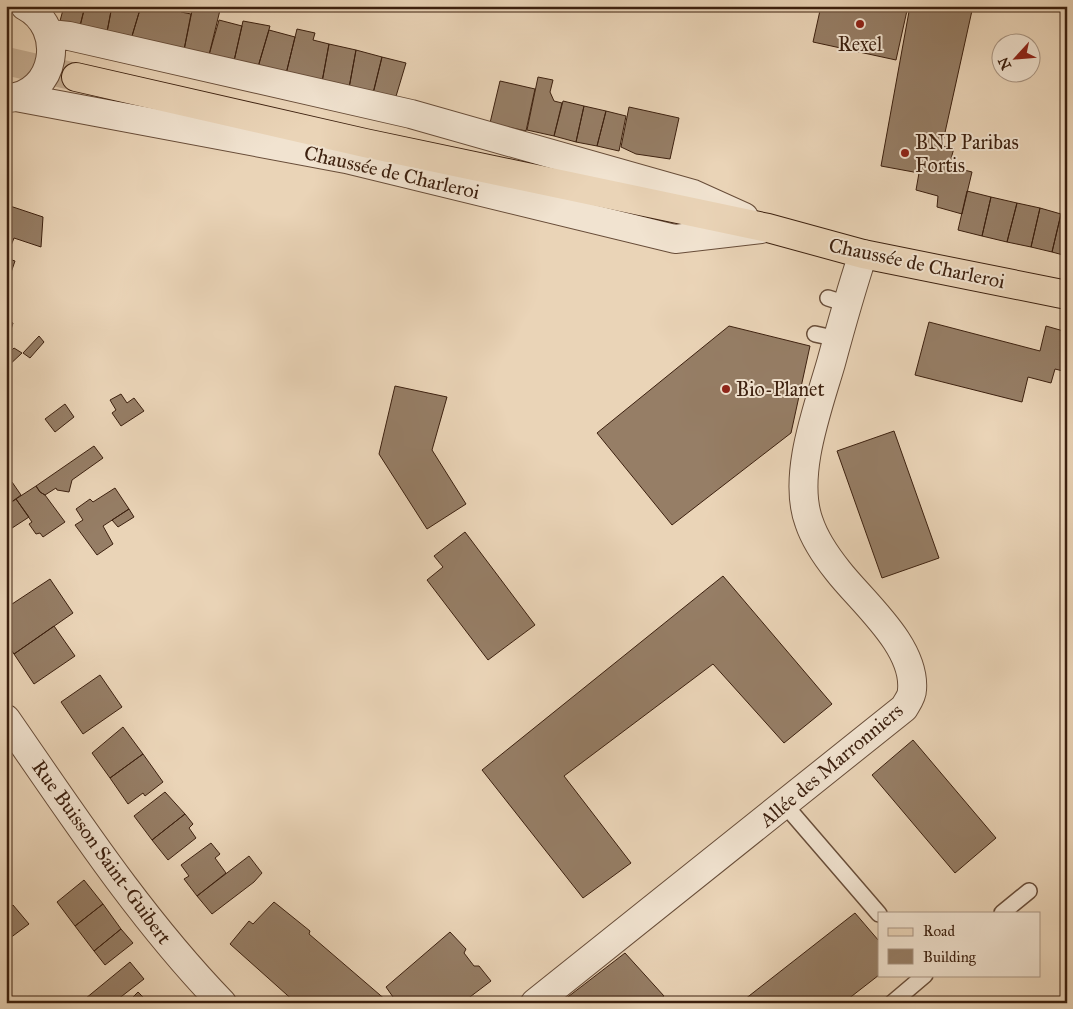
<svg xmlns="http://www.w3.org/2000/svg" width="1073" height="1009" viewBox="0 0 1073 1009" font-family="'IM FELL Great Primer',serif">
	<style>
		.building { fill: #967e66; stroke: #3c200f }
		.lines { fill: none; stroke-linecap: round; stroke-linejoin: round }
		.primary-tunnel { stroke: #c7b095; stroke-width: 28; stroke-dasharray: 28 14; stroke-linecap: butt }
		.service-casing { stroke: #684d39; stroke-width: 18 }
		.minor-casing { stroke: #684d39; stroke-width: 30 }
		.tertiary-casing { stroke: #684d39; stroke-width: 30 }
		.primary-casing { stroke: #3c200f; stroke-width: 30 }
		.service { stroke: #f1e3d0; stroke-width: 15 }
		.minor { stroke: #f1e3d0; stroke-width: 28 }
		.tertiary { stroke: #f1e3d0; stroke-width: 28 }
		.primary { stroke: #ead4b7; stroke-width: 28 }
		.poi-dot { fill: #8f2418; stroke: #f1e3d0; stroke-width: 2 }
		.labels { text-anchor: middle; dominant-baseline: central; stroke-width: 4; stroke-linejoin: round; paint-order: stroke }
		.poi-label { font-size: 20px; fill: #3c200f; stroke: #f1e3d0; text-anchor: start }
		.street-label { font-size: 20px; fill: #3c200f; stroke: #f1e3d0 }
	</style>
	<rect width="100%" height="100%" fill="#ead4b7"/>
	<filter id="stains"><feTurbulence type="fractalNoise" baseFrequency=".004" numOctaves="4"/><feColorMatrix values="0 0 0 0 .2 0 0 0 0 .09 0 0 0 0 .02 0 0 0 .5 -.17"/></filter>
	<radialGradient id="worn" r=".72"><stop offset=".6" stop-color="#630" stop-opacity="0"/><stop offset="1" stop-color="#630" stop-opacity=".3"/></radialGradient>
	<path class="building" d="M64,6H85L80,26L60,21Z
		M85,6H112L107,32L80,26Z
		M112,6H141L132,36L107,32Z
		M141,6H182L181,12L191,14L184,50L132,36Z
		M193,6H221L209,55L184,50Z
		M821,6H908L896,60L813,42Z
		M910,6H973L942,146L954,148L949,166L972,172L962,214L937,207L938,196L916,190L919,173L881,166Z
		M219,20L242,26L234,61L209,55Z
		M243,21L270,26L258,67L234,61Z
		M297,29L315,33L313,40L329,44L322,82L286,74Z
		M269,30L295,37L286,74L258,67Z
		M329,44L356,50L349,88L322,82Z
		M356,50L382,57L374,90L368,93L349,88Z
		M382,57L406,63L394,103L373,93Z
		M538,77L553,80L550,92L554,101L562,103L554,136L527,130Z
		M500,81L535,89L526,131L490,123Z
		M563,101L584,106L576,142L554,136Z
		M584,106L606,111L597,146L576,142Z
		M629,107L679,118L670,159L636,154L621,147Z
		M606,111L626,116L619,151L597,146Z
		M967,191L991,197L982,236L958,230Z
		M991,197L1017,203L1007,242L982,236Z
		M1017,203L1040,208L1031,247L1007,242Z
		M7,205L43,217L41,247L14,238L6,258Z
		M1040,208L1061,214L1052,252L1031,247Z
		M1061,214L1067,215V256L1052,252Z
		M6,258L15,261L7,284H6Z
		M6,321L13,323L7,343H6Z
		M929,322L1040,351L1046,326L1067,332V372L1055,369L1051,383L1028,377L1022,402L915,375Z
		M729,326L810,346L791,433L672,525L597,433Z
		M39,336L44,342L30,358L23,353Z
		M14,348L22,353L6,368V356Z
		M395,386L447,397L432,450L466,504L427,529L379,454Z
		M121,394L127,403L134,398L144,411L121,426L112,413L116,410L110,400Z
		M65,404L74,417L55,432L45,419Z
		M894,431L939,558L882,578L837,451Z
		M94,446L103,458L72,480L69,492L57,490L56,488L45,495L40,492L36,486Z
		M12,482L21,495L6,506V486Z
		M36,486L40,492L45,495L65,522L43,537L40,533L36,534L29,524L32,522L16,499Z
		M115,488L129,509L103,526L113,544L97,555L75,525L83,520L76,509L90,499L93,502Z
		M16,499L29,517L6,532V506Z
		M129,509L134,517L118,527L112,520Z
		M465,532L535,625L488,660L427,580L443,567L434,556Z
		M723,576L832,704L784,743L713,664L564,776L631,863L583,898L482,770Z
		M50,579L73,613L14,654L6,643V608Z
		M54,626L75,656L34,684L14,654Z
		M100,675L122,707L83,734L61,702Z
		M123,727L143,754L110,778L92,753Z
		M913,740L996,838L955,873L872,775Z
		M143,754L163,782L145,796L143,793L128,804L110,778Z
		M165,792L185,814L152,840L134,816Z
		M185,814L193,824L189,828L196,838L168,860L152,840Z
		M211,843L220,854L215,858L226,873L197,896L184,879L189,876L181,865Z
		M249,856L262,873L254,882L212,914L197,896Z
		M84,880L103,904L75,926L57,902Z
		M274,902L310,931L309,934L387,1001L393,997L386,987L450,932L466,949L464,953L474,966H479L491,981L462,1003H296L230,944L249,921L253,924Z
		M103,904L121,929L94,951L75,926Z
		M13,905L29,924L6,941V910Z
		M855,913L879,941V975L843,1003H740Z
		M121,929L133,943L105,965L94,951Z
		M625,953L664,996L655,1003H560Z
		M130,962L144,979L113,1003H80Z
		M138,992L147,1001L151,997L157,1003H127Z"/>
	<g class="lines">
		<path class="primary-tunnel" d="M6,61L76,77"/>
		<defs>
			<path id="service" d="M828,298L847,304
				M815,334L838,339
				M785,805L879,914
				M1002,913L1029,891
				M892,1003L925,975"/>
			<path id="minor" d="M6,719C74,817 139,917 222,1003
				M535,1003L904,708C907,703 912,696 912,690C916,646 862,602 838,571C826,556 815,540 809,522C792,476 818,408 831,363C841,326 851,290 863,254"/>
			<path id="tertiary" d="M50,34L69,36L411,114L693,194L744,217
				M16,97L346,159L675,239L761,229
				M8,98C56,95 67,28 25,6"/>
			<path id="primary" d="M76,77L365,143L768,228L863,254L1067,295"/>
		</defs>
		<use href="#service" class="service-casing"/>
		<use href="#minor" class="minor-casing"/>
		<use href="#tertiary" class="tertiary-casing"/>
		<use href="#primary" class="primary-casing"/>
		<use href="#service" class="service"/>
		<use href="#minor" class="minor"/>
		<use href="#tertiary" class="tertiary"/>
		<use href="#primary" class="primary"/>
	</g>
	<g class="poi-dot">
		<circle cx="860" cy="24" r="5"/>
		<circle cx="905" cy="153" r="5"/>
		<circle cx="726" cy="389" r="5"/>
	</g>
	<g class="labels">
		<g class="poi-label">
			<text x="860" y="44" text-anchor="middle">Rexel</text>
			<text x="915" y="142">BNP Paribas<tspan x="915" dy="23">Fortis</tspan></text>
			<text x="736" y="389">Bio-Planet</text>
		</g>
		<g class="street-label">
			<text transform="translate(392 172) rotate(13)">Chaussée de Charleroi</text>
			<text transform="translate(917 263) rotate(12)">Chaussée de Charleroi</text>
			<text transform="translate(831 765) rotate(-40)">Allée des Marronniers</text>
			<text transform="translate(102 852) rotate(54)">Rue Buisson Saint-Guibert</text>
		</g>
	</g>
	<rect width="1073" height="1009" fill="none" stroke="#ead4b7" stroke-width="25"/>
	<rect x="8" y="8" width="1058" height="994" fill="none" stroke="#3c200f" stroke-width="2.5"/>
	<rect x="12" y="12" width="1048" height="984" fill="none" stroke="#3c200f"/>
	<rect x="878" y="912" width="162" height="65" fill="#f1e3d0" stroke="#a99583"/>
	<rect x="888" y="928" width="25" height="8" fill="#ead4b7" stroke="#a99583"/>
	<text x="923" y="936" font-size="15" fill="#3c200f">Road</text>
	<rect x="888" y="949" width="25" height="15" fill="#967e66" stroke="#a99583"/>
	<text x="923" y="962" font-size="15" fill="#3c200f">Building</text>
	<g transform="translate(1016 58) rotate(244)"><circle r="24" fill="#f1e3d0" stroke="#a99583"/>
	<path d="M0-4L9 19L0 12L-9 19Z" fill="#8f2418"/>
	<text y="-8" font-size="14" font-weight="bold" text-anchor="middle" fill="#3c200f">N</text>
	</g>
	<rect width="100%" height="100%" filter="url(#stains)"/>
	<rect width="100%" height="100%" fill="url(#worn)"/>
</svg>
